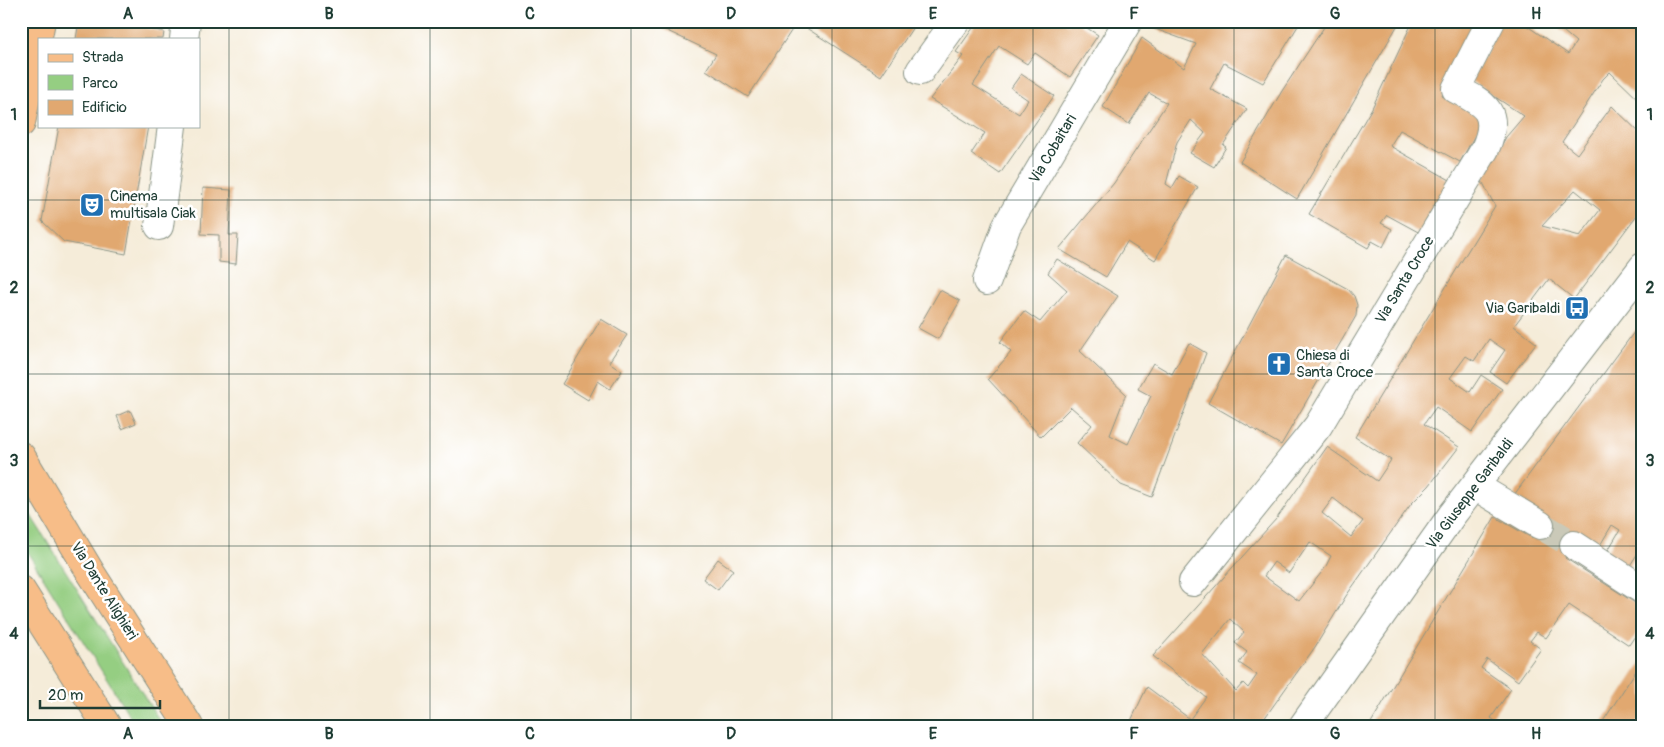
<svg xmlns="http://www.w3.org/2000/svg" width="1664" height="747" viewBox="0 0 1664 747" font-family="Pangolin,sans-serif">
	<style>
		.green { fill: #95ce82; stroke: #5a865b }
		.building { fill: #e1a870; fill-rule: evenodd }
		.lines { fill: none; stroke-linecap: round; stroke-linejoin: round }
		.minor-tunnel { stroke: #cac9b8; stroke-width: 28; stroke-dasharray: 28 14; stroke-linecap: butt }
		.minor-casing { stroke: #8a9486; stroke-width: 30 }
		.major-casing { stroke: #8a9486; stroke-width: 30 }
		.minor { stroke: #fff; stroke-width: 28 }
		.major { stroke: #f7bd88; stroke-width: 28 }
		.grid { fill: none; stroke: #1f3d34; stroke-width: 1; stroke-opacity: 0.55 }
		.labels { text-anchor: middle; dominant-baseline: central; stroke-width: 5; stroke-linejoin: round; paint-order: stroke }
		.street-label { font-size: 15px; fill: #1f3d34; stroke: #fff }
		.poi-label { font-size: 15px; fill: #1f3d34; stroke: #fff; text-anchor: start }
		.neatline { fill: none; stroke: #1f3d34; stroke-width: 2 }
		.grid-label { font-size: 16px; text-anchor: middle; font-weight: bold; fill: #1f3d34 }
	</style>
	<rect width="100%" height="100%" fill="#fff"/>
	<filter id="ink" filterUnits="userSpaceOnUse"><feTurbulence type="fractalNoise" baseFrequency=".02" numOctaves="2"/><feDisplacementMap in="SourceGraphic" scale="10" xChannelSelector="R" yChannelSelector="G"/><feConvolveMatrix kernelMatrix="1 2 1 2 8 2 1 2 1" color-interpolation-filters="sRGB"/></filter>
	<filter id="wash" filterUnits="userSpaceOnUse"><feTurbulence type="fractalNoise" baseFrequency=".0096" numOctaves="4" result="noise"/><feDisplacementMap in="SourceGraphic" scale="20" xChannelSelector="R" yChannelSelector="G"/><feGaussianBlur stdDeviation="1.12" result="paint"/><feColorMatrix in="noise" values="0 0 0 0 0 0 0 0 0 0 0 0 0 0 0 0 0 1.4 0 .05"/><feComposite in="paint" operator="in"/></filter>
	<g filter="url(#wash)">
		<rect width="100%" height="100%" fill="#f5ecd9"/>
		<path class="green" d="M21,500L163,726H136L21,542Z"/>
		<g id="blocks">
			<path class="building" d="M79,21H114L164,32L163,39H76Z
				M662,21H917L881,76L797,22L748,97L706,70L716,54L659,27Z
				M978,21H1063L1069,25L1071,21H1076L1098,35L1070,77L1035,53L1027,64L999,46L973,85L1019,114L1028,100L1011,88L1021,74L1054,96L1000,174L971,154L985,133L930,99L963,56L956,52Z
				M1149,21H1301L1263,83L1224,63L1210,89L1247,109L1223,145L1226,147L1214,167L1190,153L1205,133L1191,120L1177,142L1166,184L1172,188L1179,176L1198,187L1155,260L1127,242L1106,277L1059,249L1114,183L1167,103L1149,93L1129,124L1103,107L1142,38L1184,68L1196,44L1147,26Z
				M1328,21H1400L1297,199L1240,162L1282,91Z
				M1413,21H1464L1479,29L1442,96L1484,119L1460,162L1400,130L1390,146L1450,180L1420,233L1387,215L1381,223L1392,229L1383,247L1372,241L1368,248L1309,214L1372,108Z
				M1502,21H1520L1568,54L1576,42L1551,21H1643V104L1610,72L1603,79L1562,142L1577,154L1612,106L1643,136V207L1574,299L1549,279L1514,326L1536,343L1506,383L1490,372L1505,350L1493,342L1489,339L1474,361L1466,356L1450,378L1470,392L1481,375L1502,389L1472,432L1436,407L1424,424L1459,447L1429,486L1411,504L1346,596L1315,647L1259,726H1133L1130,723L1147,687L1190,719L1206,697L1153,656L1277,518L1327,447L1377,481L1391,460L1355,437L1495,206L1482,181L1506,137L1524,116L1471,81ZM1575,190L1600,210L1580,236L1542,226ZM1333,498L1363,521L1351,537L1322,513ZM1310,542L1331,556L1325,568L1299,601L1264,576L1274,562L1289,573ZM1230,619L1244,632L1235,643L1247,652L1239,663L1257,675L1248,688L1243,683L1236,691L1202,654Z
				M59,126H148L126,254L64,242L42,221Z
				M203,188L231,190L229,235H238L236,264L219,262V235L201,234Z
				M1286,255L1348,289L1354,296L1357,305L1356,316L1281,445L1208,403Z
				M1057,259L1118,296L1080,351L1126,394L1110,435L1128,444L1151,396L1138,389L1153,363L1172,374L1189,343L1206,353L1152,497L1121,485L1077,443L1092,425L1071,407L1041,437L988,379L1011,352L1000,342L1024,311L1040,322L1067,290L1048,273Z
				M940,290L960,301L938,339L918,328Z
				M601,319L627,335L609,362L622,371L610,389L598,381L588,400L562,384Z
				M1643,320V545L1629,567L1607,552L1620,530L1612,525L1599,547L1574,545L1565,558L1643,608V624L1629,645L1569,605L1546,638L1537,632L1530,641L1541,649L1518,681L1487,659L1481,668L1511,689L1491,718L1502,726H1369L1495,517L1532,538L1540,525L1514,495Z
				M130,410L136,423L122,429L117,416Z
				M718,559L733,570L718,590L703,579Z
				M1643,660V713L1635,726H1600Z"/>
		</g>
	</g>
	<g filter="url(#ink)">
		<use href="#blocks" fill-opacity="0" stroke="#8a9486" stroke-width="1"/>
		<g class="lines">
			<path class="minor-tunnel" d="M1540,525L1574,545"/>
			<defs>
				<path id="minor" d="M184,39L186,21
					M920,71L956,21
					M159,226L172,126
					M987,281L1007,225L1128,21
					M1475,486L1540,525
					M1574,545L1643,590
					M1193,582L1318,426L1485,149C1501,112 1485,104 1456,89L1491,21
					M1303,726L1452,515L1643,267"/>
				<path id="major" d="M21,123L41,21
					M21,456L91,573L189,726
					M21,590L107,726"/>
			</defs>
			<use href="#minor" class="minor-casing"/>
			<use href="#major" class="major-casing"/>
			<use href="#minor" class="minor"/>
			<use href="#major" class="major"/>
		</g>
	</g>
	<path class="grid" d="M229,21V726M430,21V726M631,21V726M832,21V726M1033,21V726M1234,21V726M1435,21V726M21,200H1643M21,374H1643M21,546H1643"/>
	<defs>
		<symbol id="theatre-square" viewBox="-11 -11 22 22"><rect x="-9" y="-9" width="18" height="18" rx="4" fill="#1f6fb2" stroke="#fff"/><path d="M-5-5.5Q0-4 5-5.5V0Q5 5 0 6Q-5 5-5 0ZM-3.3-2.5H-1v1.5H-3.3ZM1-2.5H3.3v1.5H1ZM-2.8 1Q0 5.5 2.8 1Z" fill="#fff"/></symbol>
		<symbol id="bus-square" viewBox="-11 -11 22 22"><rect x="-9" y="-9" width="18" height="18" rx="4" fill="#1f6fb2" stroke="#fff"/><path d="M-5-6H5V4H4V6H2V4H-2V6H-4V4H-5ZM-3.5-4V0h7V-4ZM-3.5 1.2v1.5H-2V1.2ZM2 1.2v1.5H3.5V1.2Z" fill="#fff"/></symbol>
		<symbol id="church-square" viewBox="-11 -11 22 22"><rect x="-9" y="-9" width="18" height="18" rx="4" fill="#1f6fb2" stroke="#fff"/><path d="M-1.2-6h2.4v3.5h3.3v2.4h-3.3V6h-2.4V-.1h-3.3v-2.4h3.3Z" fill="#fff"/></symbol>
	</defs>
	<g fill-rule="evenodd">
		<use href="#theatre-square" x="78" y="191" width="28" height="28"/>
		<use href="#bus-square" x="1563" y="294" width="28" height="28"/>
		<use href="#church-square" x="1265" y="350" width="28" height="28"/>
	</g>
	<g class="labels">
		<g class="street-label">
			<text transform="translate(1053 149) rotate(-59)">Via Cobaitari</text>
			<text transform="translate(1405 280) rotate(-59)">Via Santa Croce</text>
			<text transform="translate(1470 494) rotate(-53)">Via Giuseppe Garibaldi</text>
			<text transform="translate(104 591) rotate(58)">Via Dante Alighieri</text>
		</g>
		<g class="poi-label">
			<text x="110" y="196">Cinema<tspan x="110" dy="17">multisala Ciak</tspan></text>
			<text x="1560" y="308" text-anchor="end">Via Garibaldi</text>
			<text x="1296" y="355">Chiesa di<tspan x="1296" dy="17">Santa Croce</tspan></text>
		</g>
	</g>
	<rect width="1664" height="747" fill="none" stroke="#fff" stroke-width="55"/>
	<rect x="38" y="38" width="162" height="90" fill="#ffffff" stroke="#a5b1ae"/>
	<rect x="48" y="54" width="25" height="8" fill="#f7bd88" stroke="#a5b1ae"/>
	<text x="82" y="62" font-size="15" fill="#1f3d34">Strada</text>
	<rect x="48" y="75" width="25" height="15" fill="#95ce82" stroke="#a5b1ae"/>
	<text x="82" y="88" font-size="15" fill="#1f3d34">Parco</text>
	<rect x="48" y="100" width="25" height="15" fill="#e1a870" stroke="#a5b1ae"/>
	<text x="82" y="112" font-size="15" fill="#1f3d34">Edificio</text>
	<path d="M40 700v8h120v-8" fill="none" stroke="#1f3d34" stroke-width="2.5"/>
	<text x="48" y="700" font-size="15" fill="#1f3d34" stroke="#ffffff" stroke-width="4" paint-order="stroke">20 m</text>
	<rect x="28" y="28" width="1608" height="692" class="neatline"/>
	<g class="grid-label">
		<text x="128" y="19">A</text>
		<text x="329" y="19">B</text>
		<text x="530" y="19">C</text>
		<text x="731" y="19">D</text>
		<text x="933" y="19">E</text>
		<text x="1134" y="19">F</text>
		<text x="1335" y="19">G</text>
		<text x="1536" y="19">H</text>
		<text x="14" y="120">1</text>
		<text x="1650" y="120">1</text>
		<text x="14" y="293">2</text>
		<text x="1650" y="293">2</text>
		<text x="14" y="466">3</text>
		<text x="1650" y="466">3</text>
		<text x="14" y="639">4</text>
		<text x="1650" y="639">4</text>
		<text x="128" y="739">A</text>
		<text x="329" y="739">B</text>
		<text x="530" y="739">C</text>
		<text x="731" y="739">D</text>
		<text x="933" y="739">E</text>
		<text x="1134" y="739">F</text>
		<text x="1335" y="739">G</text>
		<text x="1536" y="739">H</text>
	</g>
</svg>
